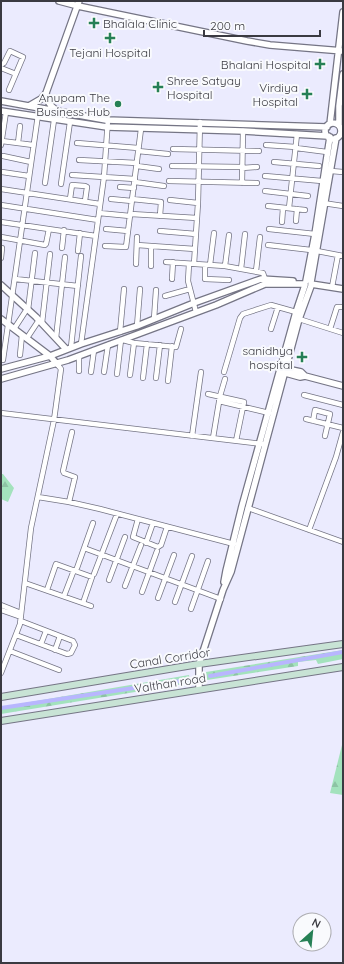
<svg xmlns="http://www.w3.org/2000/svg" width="344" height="964" viewBox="0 0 344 964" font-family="Quicksand,sans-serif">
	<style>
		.forest { fill: url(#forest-firs) }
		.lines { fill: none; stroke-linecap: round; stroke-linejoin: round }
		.canal { stroke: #b8b6fe; stroke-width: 4 }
		.minor-casing { stroke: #757585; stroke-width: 6 }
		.tertiary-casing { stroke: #757585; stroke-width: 8 }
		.secondary-casing { stroke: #757585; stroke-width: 8 }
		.minor { stroke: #fff; stroke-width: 4.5 }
		.tertiary { stroke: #fff; stroke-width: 5.5 }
		.secondary { stroke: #c8e3d5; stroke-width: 6 }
		.poi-dot { fill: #268055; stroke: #f9fafd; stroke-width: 1.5 }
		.labels { text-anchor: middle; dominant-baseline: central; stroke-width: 4; stroke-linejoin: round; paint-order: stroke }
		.poi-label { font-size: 12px; fill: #3a3a41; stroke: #f9fafd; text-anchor: end }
		.street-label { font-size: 12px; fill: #3a3a41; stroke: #f9fafd }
	</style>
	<defs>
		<pattern id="forest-firs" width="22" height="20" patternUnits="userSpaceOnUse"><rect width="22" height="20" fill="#a3e2bd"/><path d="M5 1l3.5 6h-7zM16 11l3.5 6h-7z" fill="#8dc3a4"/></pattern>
	</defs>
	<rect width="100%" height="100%" fill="#ebebfe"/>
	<path class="forest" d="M1,474H3L14,488L8,502L1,499Z
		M343,650V659L318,664L316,660L298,662V666L207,680L206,672Z
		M189,675L190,683L1,714V707Z
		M343,741V795L330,793Z"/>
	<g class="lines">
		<path class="canal" d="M210,676L343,652
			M1,708L187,680"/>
		<defs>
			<path id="minor" d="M1,65L4,63L10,51L23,57L9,90
				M1,68L16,74
				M2,141L33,145
				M18,143L20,126
				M77,143L138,148
				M1,145L6,112
				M266,145L296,147
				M296,148L327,152
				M173,149L259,151
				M138,151L168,154
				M3,156L31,162
				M79,160L137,163
				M274,162L319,166
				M137,166L159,169
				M172,166L242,167
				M242,168L257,167
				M331,171L343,172
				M2,172L29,176
				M72,175L135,179
				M265,176L322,181
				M169,181L257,183
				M135,182L164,186
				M45,183L54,120
				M242,183L243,131
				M61,184L70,122
				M120,187L134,188
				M1,189L100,204
				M265,191L308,196
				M70,199L72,185L85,186L87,187L85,201
				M111,199L132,201
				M132,199L161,202L160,216
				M170,200L198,203
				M323,203L343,206
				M1,205L98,220
				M268,206L305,210
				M289,208L297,134
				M99,213L130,216
				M131,214L197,218
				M296,221L297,209
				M1,222L96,236
				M282,222L283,208
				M106,229L128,231
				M269,229L315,234
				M160,231L196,234
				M1,237L45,245L46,244L49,229
				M137,245L195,249
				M268,245L311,250
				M105,246L126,247L141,129
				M62,248L64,230
				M78,251L80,233
				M317,251L343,256
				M1,258L2,248
				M166,262L225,266L263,273L265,279
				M136,264L137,237
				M189,264L188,281L196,312
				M194,264L198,203L200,122
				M205,265V279L229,280
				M210,265L214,233
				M151,266V246
				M225,266L229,235
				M241,269L245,234
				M256,271L260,237
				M15,279L78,286
				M172,279L173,262
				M332,287L338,255
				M165,296L190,289
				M28,310L35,253
				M154,319L156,290
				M299,319L343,333
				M42,323L50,254
				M137,326L140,289
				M14,329L27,309
				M271,329L278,307
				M330,329L337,307H343
				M120,332L124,289
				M27,338L39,320
				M56,338L65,257
				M123,340L134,343L176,347L181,329
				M81,344L104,177L108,119
				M71,347L81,256
				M20,355L22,335
				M3,360L39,108
				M79,371V356
				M91,372L94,350
				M104,372L108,345
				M224,372L240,318L243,314L271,305L296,312
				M117,374L121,340
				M130,375L134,343
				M143,378L147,344
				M156,378L160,345
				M168,381L172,346
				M208,394L244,402L236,441
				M304,395L343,405
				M219,401L269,413
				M1,413L262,444
				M306,419L343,428
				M313,421L315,410L330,414L325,436
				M192,436L201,372
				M213,438L220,396L225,379
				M38,497L69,502L100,509L234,544
				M69,502L75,477L64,473L63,471L72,432
				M248,508L343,542
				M138,519L133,537L158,547L161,545L167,527
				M309,530L336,457L343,432
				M146,543L153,523
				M84,548L221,599
				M77,568L93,523
				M94,574L117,514
				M109,580L125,537
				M25,583L91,606
				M125,586L141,545
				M47,590L56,564L92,577L83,603
				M142,592L157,551
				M64,596L74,570
				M158,598L174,555
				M175,602L192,556
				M1,605L21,613
				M191,609L208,561
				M1,610L21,617
				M16,635L67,654L71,653L75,645L73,641L21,621
				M41,644L46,631
				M55,650L60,636
				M10,651L59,670
				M1,673L20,624L31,528L54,420L61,369L57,364"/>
			<path id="tertiary" d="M59,1L78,6L247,41L270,45L343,51
				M46,93C47,101 49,105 56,110
				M1,101L106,120L327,127
				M29,106L41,99L46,93L79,1
				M1,111L107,127L243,131L328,136
				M325 131a8 8 0 1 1 16 0a8 8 0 1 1-16 0Z
				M330,124L343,12
				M339,125V106L343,74
				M306,281L315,234L330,137
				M311,282L336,138
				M311,284L343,289
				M1,285L36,317L66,349
				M1,319L50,356L57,364
				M282,368L301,372L305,376L343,386
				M1,369L50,356L81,344L137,326L194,303L261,279L293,281
				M282,372L300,377L305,376
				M1,379L68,360L216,305L265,284H305
				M224,582L226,571L242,506L296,312L305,285
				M199,689V664L223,590L231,572L299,319L311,286"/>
			<path id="secondary" d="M1,697L199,664L343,644
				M1,721L343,667"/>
		</defs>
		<use href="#minor" class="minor-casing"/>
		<use href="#tertiary" class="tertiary-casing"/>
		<use href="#secondary" class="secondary-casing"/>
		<use href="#minor" class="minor"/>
		<use href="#tertiary" class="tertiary"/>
		<use href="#secondary" class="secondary"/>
	</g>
	<g class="poi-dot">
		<path d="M92 17h4v4h4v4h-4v4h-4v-4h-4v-4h4z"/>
		<path d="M108 32h4v4h4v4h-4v4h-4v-4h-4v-4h4z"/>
		<path d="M318 58h4v4h4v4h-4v4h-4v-4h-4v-4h4z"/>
		<path d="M156 81h4v4h4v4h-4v4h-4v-4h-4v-4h4z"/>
		<path d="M305 88h4v4h4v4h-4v4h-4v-4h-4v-4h4z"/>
		<circle cx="118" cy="104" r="4"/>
		<path d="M300 351h4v4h4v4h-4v4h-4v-4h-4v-4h4z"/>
	</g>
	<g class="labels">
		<g class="poi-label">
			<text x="103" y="23" text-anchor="start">Bhalala Clinic</text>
			<text x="110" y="52" text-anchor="middle">Tejani Hospital</text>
			<text x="311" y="64">Bhalani Hospital</text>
			<text x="167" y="80" text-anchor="start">Shree Satyay<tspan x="167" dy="14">Hospital</tspan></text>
			<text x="298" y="87">Virdiya<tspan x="298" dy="14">Hospital</tspan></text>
			<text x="110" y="97">Anupam The<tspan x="110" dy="14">Business Hub</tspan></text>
			<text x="293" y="350">sanidhya<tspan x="293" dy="14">hospital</tspan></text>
		</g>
		<g class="street-label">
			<text transform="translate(170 658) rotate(-9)">Canal Corridor</text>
			<text transform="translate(170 683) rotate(-9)">Valthan road</text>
		</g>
	</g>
	<rect width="344" height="964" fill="none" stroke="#3a3a41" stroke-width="4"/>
	<g transform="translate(312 932) rotate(27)"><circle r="19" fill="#f9fafd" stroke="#adadb2"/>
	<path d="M0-3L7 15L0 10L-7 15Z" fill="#268055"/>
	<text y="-6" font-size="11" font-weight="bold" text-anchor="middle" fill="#3a3a41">N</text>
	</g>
	<path d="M204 30v6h116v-6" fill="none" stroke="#3a3a41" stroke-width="2"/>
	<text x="210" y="30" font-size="12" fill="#3a3a41" stroke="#f9fafd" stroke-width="3" paint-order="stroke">200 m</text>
</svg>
